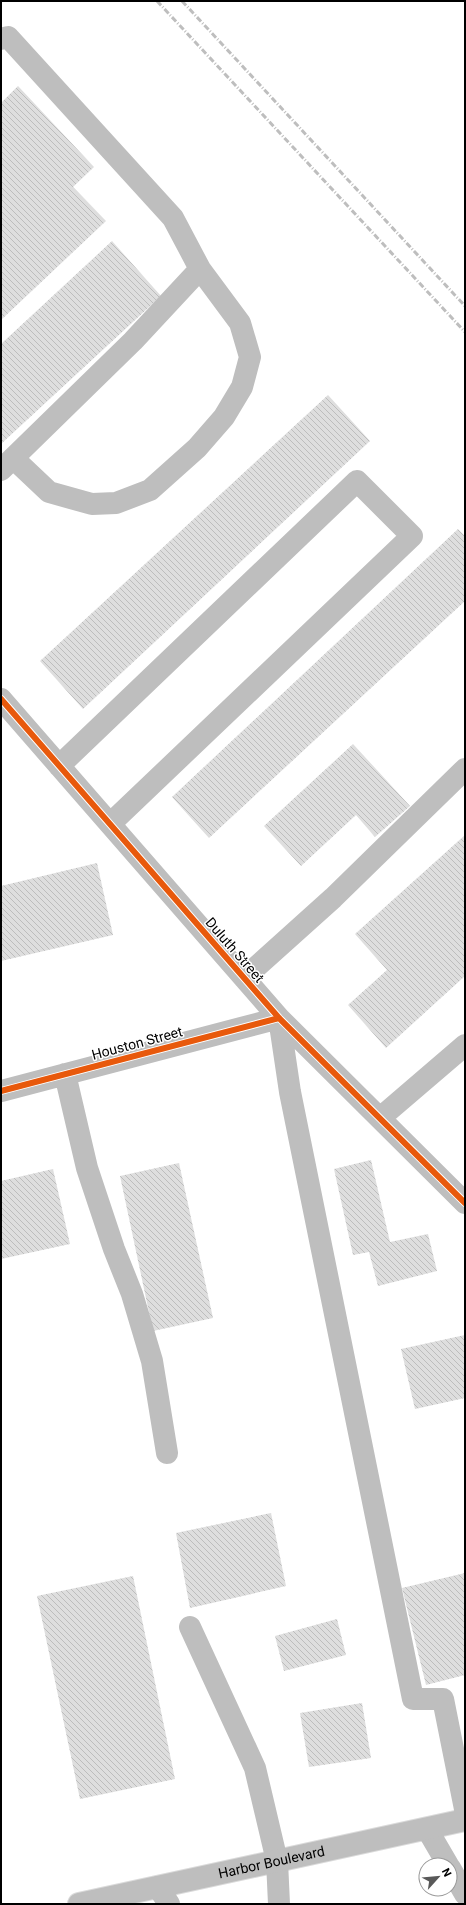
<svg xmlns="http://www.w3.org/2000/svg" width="466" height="1905" viewBox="0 0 466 1905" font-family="Roboto,sans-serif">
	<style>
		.building { fill: url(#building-back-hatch) }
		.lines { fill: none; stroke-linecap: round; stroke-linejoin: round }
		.major-casing { stroke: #dbdbdb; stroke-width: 24 }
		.minor { stroke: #bebebe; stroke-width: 22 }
		.major { stroke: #bebebe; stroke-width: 22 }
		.rail { stroke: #bebebe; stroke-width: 3; stroke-dasharray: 6 2 1 2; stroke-linecap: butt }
		.cycleway-casing { stroke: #fff; stroke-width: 8 }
		.cycleway { stroke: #e8590c; stroke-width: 6 }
		.labels { text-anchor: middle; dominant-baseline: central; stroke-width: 3; stroke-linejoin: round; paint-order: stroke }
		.street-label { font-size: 14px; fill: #000; stroke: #fff }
	</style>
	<defs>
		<pattern id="building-back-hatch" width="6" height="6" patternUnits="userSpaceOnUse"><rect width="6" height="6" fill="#dedede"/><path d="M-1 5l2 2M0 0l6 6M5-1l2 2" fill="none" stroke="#bdbdbd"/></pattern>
	</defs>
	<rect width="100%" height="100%" fill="#fff"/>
	<path class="building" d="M18,86L94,167L73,187L106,221L1,320V103Z
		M112,241L161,296L1,444V344Z
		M328,395L370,441L83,709L40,661Z
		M458,529L465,536V601L209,838L172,797Z
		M353,744L410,806L375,837L356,815L301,866L264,826Z
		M465,835V976L386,1048L348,1005L387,970L355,934Z
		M97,863L113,935L1,961V886Z
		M371,1160L390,1242L428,1234L437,1271L378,1286L369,1252L353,1255L334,1169Z
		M179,1163L213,1318L153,1331L120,1176Z
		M53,1169L70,1244L1,1259V1181Z
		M465,1335V1398L415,1409L401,1349Z
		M271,1513L286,1586L190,1608L176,1533Z
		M465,1573V1675L426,1685L402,1588Z
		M133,1576L175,1779L80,1799L37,1596Z
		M337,1619L346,1655L284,1671L275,1636Z
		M362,1703L371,1758L309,1767L300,1713Z"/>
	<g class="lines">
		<defs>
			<g id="major">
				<path id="s1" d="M79,1904L465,1820"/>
			</g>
		</defs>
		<use href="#major" class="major-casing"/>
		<path class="minor" d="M1,39L8,37L173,218L200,269L133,341L1,470
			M13,458L49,492L92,504L116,503L150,490L197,448L224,417L242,387L250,357L240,323L200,269
			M1,699L279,1018L465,1203
			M59,766L357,481L412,536L110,824
			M244,978L333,898L465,769
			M65,1074L87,1168L114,1249L132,1294L152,1361L167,1453
			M1,1091L279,1018L290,1092L413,1699H443L465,1809
			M380,1118L465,1045
			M190,1627L255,1768L277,1861L279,1904
			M427,1829L448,1865
			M450,1868L465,1894
			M158,1887L169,1904"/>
		<use href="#major" class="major"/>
		<path class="rail" d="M157,1L465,332
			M182,1L465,306"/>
		<defs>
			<path id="cycleway" d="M1,699L279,1018L465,1203
				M1,1091L279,1018"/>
		</defs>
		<use href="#cycleway" class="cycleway-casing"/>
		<use href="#cycleway" class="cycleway"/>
	</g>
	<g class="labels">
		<g class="street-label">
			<text transform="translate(235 950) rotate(49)">Duluth Street</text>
			<text transform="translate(137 1043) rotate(-15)">Houston Street</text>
			<text stroke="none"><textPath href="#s1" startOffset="197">Harbor Boulevard</textPath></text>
		</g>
	</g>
	<rect width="466" height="1905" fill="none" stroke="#000000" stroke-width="4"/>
	<g transform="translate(438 1877) rotate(63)"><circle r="19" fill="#ffffff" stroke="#999999"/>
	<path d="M0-3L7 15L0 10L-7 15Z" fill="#595959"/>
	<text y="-6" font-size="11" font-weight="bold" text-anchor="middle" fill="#000000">N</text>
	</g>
</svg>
